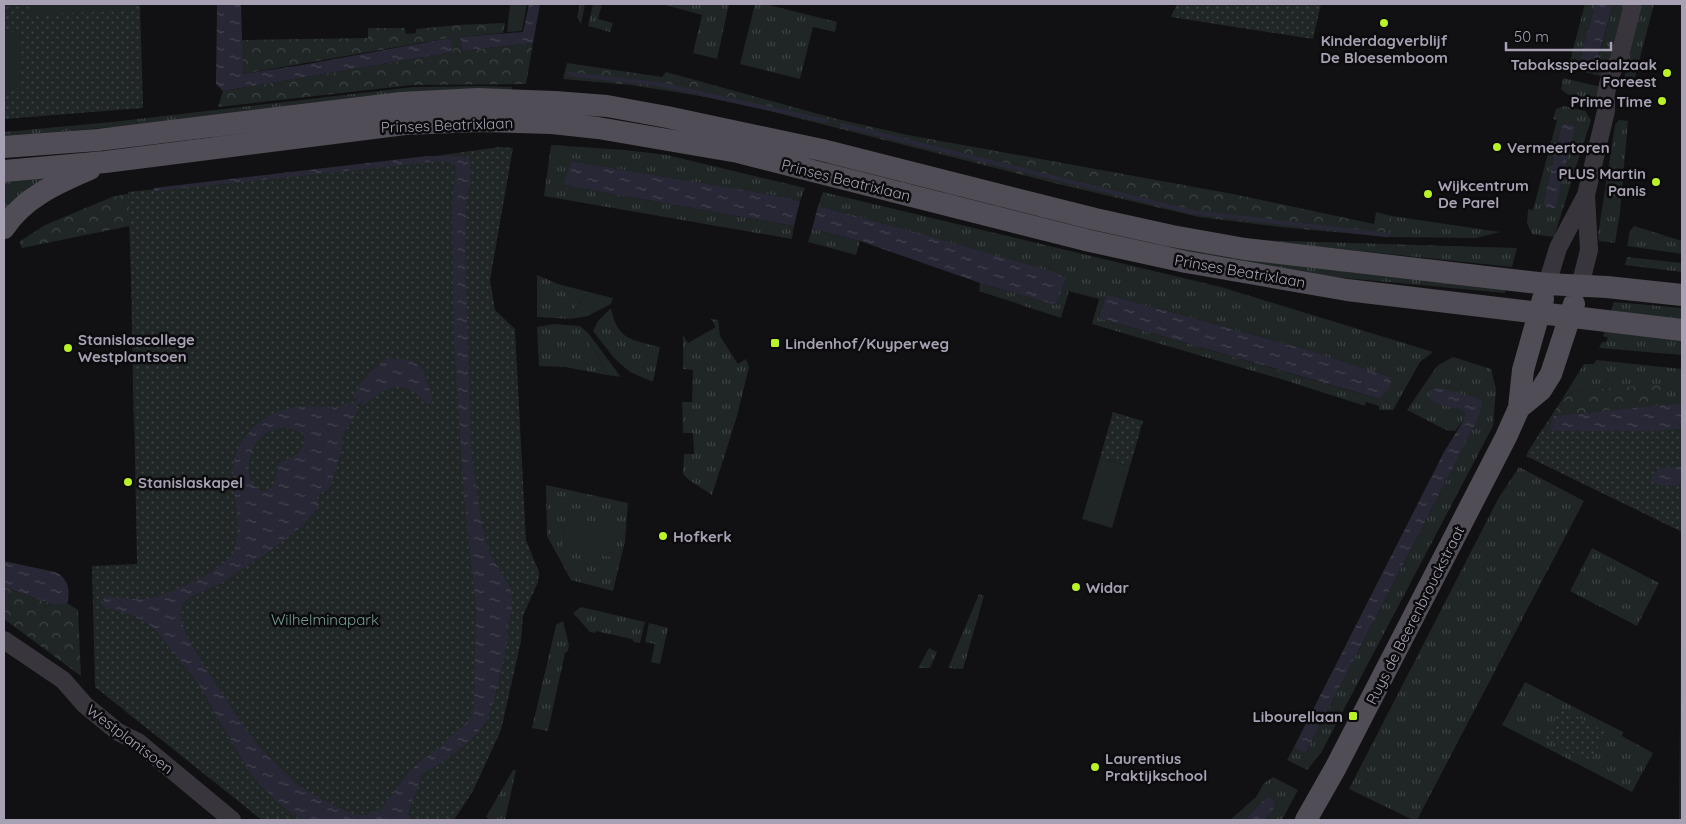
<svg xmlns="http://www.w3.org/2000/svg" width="1686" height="824" viewBox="0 0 1686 824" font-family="Quicksand,sans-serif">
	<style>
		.grass { fill: url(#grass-tufts); fill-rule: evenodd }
		.forest { fill: url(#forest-crowns) }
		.park { fill: url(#park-dots) }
		.garden { fill: #1f2625 }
		.water { fill: url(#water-ripples); fill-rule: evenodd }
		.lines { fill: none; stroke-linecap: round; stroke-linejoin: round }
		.stream { stroke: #282735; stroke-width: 4.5 }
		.minor { stroke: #39353c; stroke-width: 18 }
		.major { stroke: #514d56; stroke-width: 22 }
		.poi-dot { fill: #b9f327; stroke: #0c0b0d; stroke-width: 2 }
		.labels { text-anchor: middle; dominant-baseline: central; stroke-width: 5; stroke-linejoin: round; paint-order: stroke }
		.poi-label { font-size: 15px; font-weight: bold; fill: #a7a1b3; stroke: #0c0b0d; text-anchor: start }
		.street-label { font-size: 15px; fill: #a7a1b3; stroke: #0c0b0d }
		.park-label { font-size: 15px; fill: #789e92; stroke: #0c0b0d }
	</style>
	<defs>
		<pattern id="grass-tufts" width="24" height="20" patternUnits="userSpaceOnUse" patternTransform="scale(1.25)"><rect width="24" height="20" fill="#1f2625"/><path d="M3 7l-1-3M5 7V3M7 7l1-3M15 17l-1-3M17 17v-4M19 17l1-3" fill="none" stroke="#3d4242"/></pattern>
		<pattern id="forest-crowns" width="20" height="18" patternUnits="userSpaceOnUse" patternTransform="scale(1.25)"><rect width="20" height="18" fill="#1f2625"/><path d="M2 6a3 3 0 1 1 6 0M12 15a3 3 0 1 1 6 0" fill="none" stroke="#3d4242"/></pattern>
		<pattern id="park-dots" width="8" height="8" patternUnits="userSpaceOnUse" patternTransform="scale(1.25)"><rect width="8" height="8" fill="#1f2625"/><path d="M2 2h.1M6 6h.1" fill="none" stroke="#3d4242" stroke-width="1.8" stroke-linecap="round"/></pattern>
		<pattern id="water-ripples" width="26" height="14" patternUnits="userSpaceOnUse" patternTransform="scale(1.25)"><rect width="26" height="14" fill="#282735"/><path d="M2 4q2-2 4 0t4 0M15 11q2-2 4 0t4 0" fill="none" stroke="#444350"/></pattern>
	</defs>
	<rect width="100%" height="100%" fill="#111012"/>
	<path class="grass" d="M580,4H585L581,24L577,17Z
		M593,4H602L598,19L613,23L610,32L588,26Z
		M662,4H729L717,59L693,53L702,15Z
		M755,4H765L837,22L835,32L813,27L800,79L740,64Z
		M1585,4H1595L1578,68L1595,72L1613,4H1626L1605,77L1568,68Z
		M1642,4H1654L1634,81L1635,85L1623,82Z
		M1563,78L1601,87L1599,96C1587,101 1570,98 1561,89Z
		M483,86L512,87V90L4,137V132L112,122L413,87Z
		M1564,106L1585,111L1591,120L1554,237L1532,234L1527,223L1528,209L1533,210L1557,120L1553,119L1556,109ZM1562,123L1575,126L1543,204Z
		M1619,120L1628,121L1620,213L1615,243L1599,241L1598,235L1615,125Z
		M551,145L625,150L667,155L805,188L800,201L773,195L571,161L565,183L579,188L794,226L792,239L544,196Z
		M829,160L943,188L1507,284L1505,293L1302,274L1184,253L828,165Z
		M46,176L45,181L4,222V180Z
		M823,192L1221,287L1433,352L1420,362L1393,410H1379V406L1366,402L1365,406L1281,379L1092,324L1099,299L1069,291L1061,318L979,291L980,283L1056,305L1065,282L897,227L818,206ZM1106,294L1308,350L1383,395L1379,399L1099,318Z
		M1392,216L1500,232L1476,238L1388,237Z
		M1634,226L1682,241V254L1627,246L1630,231Z
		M812,229L860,241L856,255L808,242Z
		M1255,240L1517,248L1512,267Z
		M1627,257L1682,263V272L1625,265Z
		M537,275L558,284L589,292L577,304L571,319L537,317Z
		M1614,302L1682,308V319L1611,311Z
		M611,308C617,340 632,340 660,347L653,382L630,372L614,358L593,331L598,321Z
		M711,319L718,320L720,336L738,364L746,359L749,367L737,416L712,495L689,480L683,474L684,454H694L693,433H683L682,402H692L693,370L683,369V335L688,343L716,327Z
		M554,324L580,326L589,334V343L598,355L607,375L565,367L539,366L537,327Z
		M1606,328L1682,340V355L1599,348L1602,342H1606L1608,338L1603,336Z
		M1453,357L1491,369L1496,389L1493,426L1321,753L1307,770L1287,760L1294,747L1305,754L1479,417L1482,407L1436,403L1461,409L1464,412L1465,418L1455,431L1446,430L1407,410L1437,366Z
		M1596,360L1682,369V403L1654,406L1664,385L1574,391L1561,401L1584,364H1594Z
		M1519,467L1584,501L1417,820H1413L1349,789L1498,499Z
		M546,485L628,503L625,541L613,591L571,580L547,536Z
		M1592,548L1659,583L1637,626L1570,591Z
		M979,594L984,596L963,669L948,668Z
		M581,607L645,622L640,643L634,642L632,639L600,632L596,631V633L590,632L573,613Z
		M563,621L569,645L568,651L565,653L548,731L532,728L556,625Z
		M649,623L668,628L660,664L651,662L655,644L645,642Z
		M929,648L937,652L930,668H918Z
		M1525,682L1623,732L1622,736L1653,753L1632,792L1502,725Z
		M513,770H516L505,820H491L486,817Z
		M1273,777L1298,790L1282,820H1264L1271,813L1273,799L1268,796L1244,820H1230L1256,797L1264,783Z"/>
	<path class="forest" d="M505,23L503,33L460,37L462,51L533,43L526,84L412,85L218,107L223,91L453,52L449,38L243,74L241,40L368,38V28H405L406,34L416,33V29L457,25Z
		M567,63L662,77L666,72L837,119L908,135L1233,194L1374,224L1376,212L1392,216L1388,237L1280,227L1199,217L1058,184L758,108L700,96L631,85L563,79Z
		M127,194L135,196L134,435L130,226L22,248L19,242L45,225L112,197Z
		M1665,384L1654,406L1555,416L1653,517L1603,493L1527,453L1561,401L1574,391Z
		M4,587L55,605L67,604V603L78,610L81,676L4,619Z"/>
	<path class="park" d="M4,4H140L143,108L4,119Z
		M1177,4H1321L1313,39L1171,17Z
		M500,147L513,148L490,280L495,310L515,329L526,540L539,572L538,582L523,616L521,641L501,730L473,791L454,820H262L95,687L92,566L137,564L132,301L128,192L312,173Z
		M1113,412L1143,421L1130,466L1100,458Z
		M1682,421V820H1679L1682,532L1526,456L1542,429Z
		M1561,708L1606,732L1590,762L1545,738Z"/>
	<path class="garden" d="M4,4H130V11L29,14V7H4Z
		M510,4H527L522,31L507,32Z
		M4,32H20L21,88L4,89Z
		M589,292L613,298L611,304L588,316L571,319L577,304Z
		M589,334L621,377L607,375L598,355L589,343Z
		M1100,458L1130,466L1112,528L1082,519Z
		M567,518L618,526L613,557L562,549Z"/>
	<path class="water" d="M217,4H241L243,74L302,65L450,38L453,52L223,91L216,84Z
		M529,4H540L533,43L462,51L460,37L523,32Z
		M1595,4H1613L1594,73L1578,68Z
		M1562,123L1575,126L1556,206L1553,209L1547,208L1543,204Z
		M427,156H453L470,158L471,184L467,192L466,206L465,258L471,451L482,527L489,552L511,589L512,607L507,630L508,639L504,654L506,655V658L504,657C499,677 495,698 488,717C482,736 439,765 422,774L408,812L409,820H302L281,805L261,786L249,771L197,682L156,630L136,616L104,607L102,602L105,596C117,597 131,600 143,599C164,598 227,570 234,550C243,524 232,496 233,470C233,458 238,445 246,436C272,404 301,404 339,408L347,402L358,411L343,434L342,449L330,487L327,491C322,491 319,493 317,498L319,506L302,526L267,553L221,583L188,598L182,605L180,614L186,635L199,658L243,725L261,749L294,782L315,796L353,814L366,815L381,809L406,776L419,762L440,747L471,718L474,703L476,606L464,497L454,340L452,204L456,166L453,163L442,161L155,191L154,190V188ZM284,427L303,433L305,443L298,454L278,464C276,477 278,484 266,492C239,486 247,451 262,436C268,430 276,430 284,427Z
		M571,161L773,195L800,201L794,226L579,188L564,184Z
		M818,206L897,227L1054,272L1066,278L1065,282L1056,305L980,283L860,241L812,229Z
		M1106,294L1308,350L1391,378L1390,386L1380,399L1099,318Z
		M388,358L411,360L422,368L432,397L431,402L429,405C402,378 391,384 364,405L352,396C363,381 372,367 388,358Z
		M1438,388L1477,398L1482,401V407L1479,417L1305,754L1294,747L1444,452L1465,418L1464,412L1461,409C1451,407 1434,406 1429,396L1433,390Z
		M1682,403V428L1658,431H1553L1549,430L1554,416Z
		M1682,467V482C1671,489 1660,487 1650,480L1659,468Z
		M4,561L55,572C68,577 71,591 67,604L55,605L4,587Z
		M1268,796L1273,799L1275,805L1271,813L1264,820H1244Z"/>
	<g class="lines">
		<path class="stream" d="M569,74L658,84L826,121
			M842,125L1192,212L1388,235
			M350,410L361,398"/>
		<path class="minor" d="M1547,284L1558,248L1586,195L1606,111V94L1608,84L1611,73L1619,60L1633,4
			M1580,286L1589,250L1586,195
			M4,640L63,680L85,705L118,732L138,742L232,820"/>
		<path class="major" d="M4,147L98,140L401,103L478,99L555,102L607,106L667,117L822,150L1095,219L1172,236L1245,249L1547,284L1607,287L1682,295
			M4,171L105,162L405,124L479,121L552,123L598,128L738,152L1090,241L1186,262L1347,290L1682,330
			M4,228C24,197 58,183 90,169
			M1519,408L1541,390L1551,374L1574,304
			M1306,820L1336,767L1506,437L1519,408L1523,370L1543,299"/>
	</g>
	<g class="poi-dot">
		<circle cx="1384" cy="23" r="5"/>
		<circle cx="1667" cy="73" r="5"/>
		<circle cx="1662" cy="101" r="5"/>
		<circle cx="1497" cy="147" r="5"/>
		<circle cx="1656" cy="182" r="5"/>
		<circle cx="1428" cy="194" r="5"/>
		<rect x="770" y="338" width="10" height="10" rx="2.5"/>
		<circle cx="68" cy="348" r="5"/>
		<circle cx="128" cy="482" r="5"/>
		<circle cx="663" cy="536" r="5"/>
		<circle cx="1076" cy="587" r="5"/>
		<rect x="1348" y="711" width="10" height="10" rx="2.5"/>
		<circle cx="1095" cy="767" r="5"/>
	</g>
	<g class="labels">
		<g class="poi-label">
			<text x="1384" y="40" text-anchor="middle">Kinderdagverblijf<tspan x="1384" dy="17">De Bloesemboom</tspan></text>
			<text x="1657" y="64" text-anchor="end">Tabaksspeciaalzaak<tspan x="1657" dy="17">Foreest</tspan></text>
			<text x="1652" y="101" text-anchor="end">Prime Time</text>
			<text x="1507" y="147">Vermeertoren</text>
			<text x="1646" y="173" text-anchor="end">PLUS Martin<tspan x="1646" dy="17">Panis</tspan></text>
			<text x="1438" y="185">Wijkcentrum<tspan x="1438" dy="17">De Parel</tspan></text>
			<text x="78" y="339">Stanislascollege<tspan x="78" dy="17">Westplantsoen</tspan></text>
			<text x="785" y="343">Lindenhof/Kuyperweg</text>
			<text x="138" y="482">Stanislaskapel</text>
			<text x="673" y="536">Hofkerk</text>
			<text x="1086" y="587">Widar</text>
			<text x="1343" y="716" text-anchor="end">Libourellaan</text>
			<text x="1105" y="758">Laurentius<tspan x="1105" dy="17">Praktijkschool</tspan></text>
		</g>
		<g class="street-label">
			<text transform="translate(447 125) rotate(-2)">Prinses Beatrixlaan</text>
			<text transform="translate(846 180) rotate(14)">Prinses Beatrixlaan</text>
			<text transform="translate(1240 271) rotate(10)">Prinses Beatrixlaan</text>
			<text transform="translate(1415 615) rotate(-63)">Ruys de Beerenbrouckstraat</text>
			<text transform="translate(130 739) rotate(37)">Westplantsoen</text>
		</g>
		<g class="park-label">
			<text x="325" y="619">Wilhelminapark</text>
		</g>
	</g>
	<rect width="1686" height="824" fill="none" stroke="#a7a1b3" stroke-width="10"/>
	<path d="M1506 42v8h105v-8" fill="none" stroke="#a7a1b3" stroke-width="2.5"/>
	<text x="1514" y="42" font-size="15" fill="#a7a1b3" stroke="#0c0b0d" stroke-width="4" paint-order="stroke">50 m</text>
</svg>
